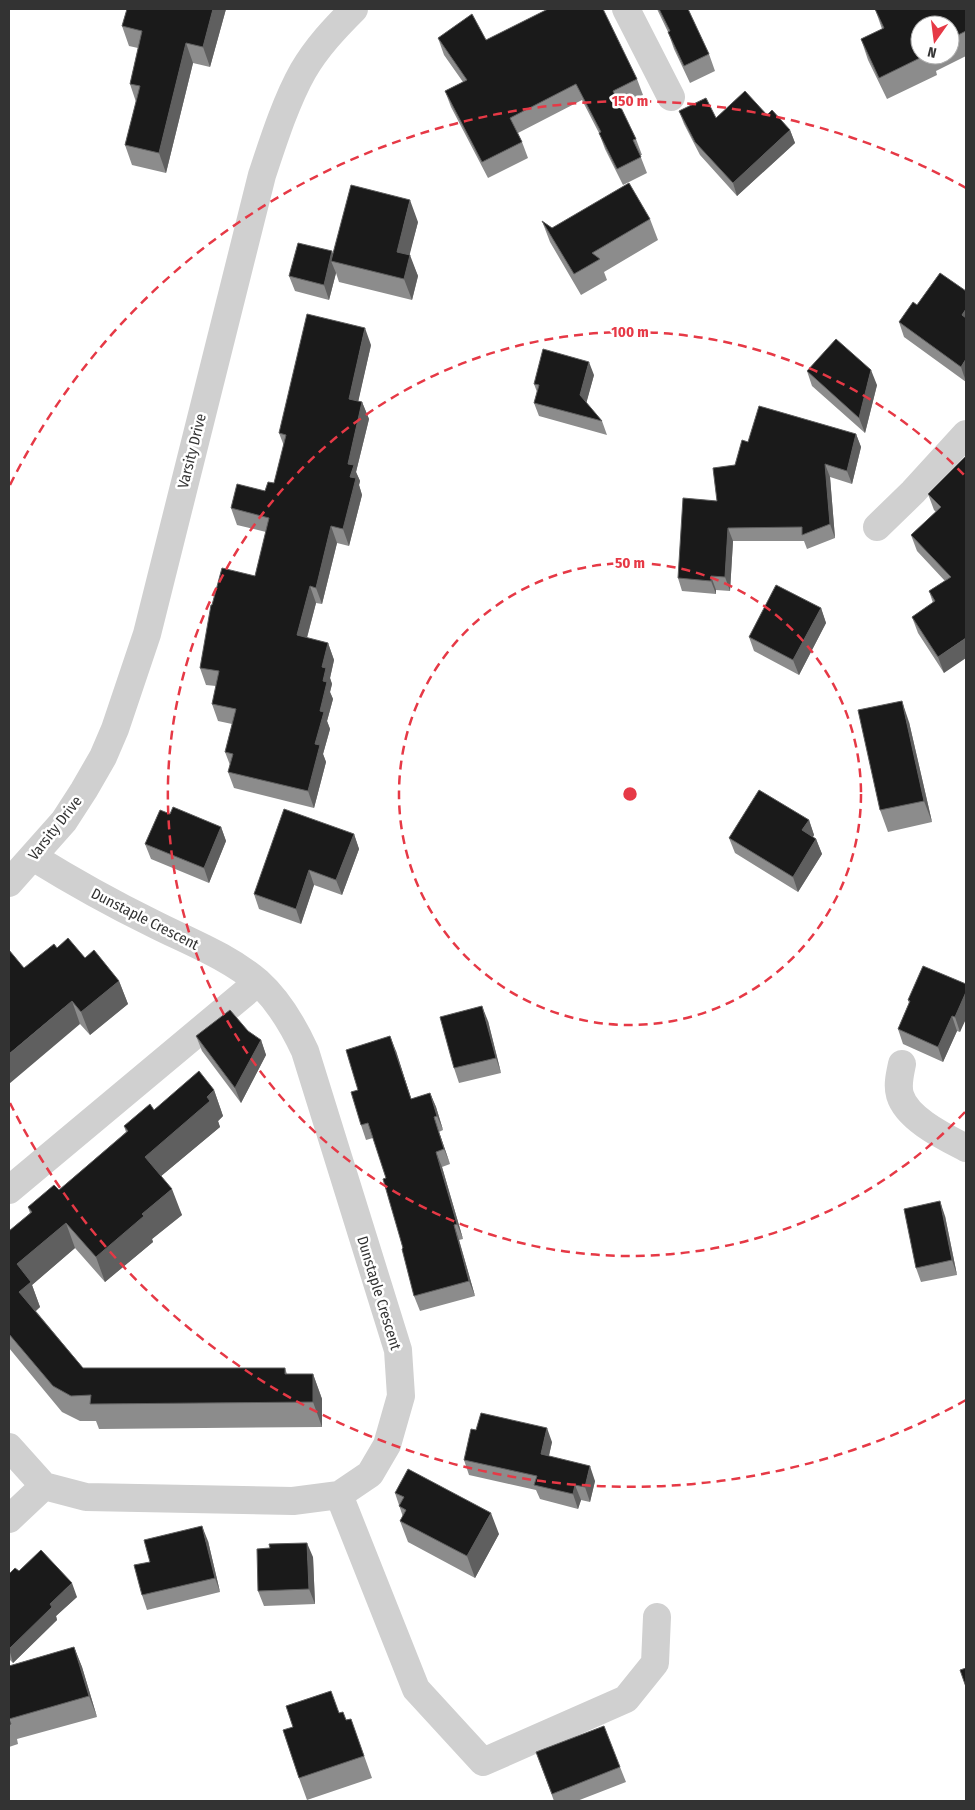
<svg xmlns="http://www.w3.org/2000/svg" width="975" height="1810" viewBox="0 0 975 1810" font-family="'Fira Sans Condensed',sans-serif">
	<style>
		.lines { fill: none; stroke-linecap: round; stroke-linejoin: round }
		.minor { stroke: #d0d0d0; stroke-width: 28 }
		.wall { fill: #8c8c8c; fill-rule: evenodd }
		.shaded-wall { fill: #5f5f5f }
		.building { fill: #1a1a1a; stroke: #5f5f5f }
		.ring { fill: none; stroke: #e63946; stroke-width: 2.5; stroke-dasharray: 9 6 }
		.labels { text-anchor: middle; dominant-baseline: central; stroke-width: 5; stroke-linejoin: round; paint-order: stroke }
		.street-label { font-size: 15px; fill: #333; stroke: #fff }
		.centre { fill: #e63946; stroke: #fff; stroke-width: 2.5 }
		.ring-label { font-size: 15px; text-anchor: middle; font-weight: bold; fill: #e63946; stroke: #fff; stroke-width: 5; stroke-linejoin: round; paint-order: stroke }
	</style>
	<rect width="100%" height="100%" fill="#fff"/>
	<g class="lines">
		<path class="minor" d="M626,9L671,97
			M877,527L913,492L966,434
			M9,883L64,821L84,790L103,757L115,729L147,634L262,175C273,142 286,101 303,71C317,47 335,28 354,9
			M902,1064C900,1074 897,1085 900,1095C907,1119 945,1137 966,1148
			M9,1190L258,982
			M9,1447L44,1486L86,1497L293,1501L339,1495L370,1474L387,1445L401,1396L398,1350L305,1051C293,1025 279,1001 258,982C228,956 187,941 152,923C111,903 72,881 33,857
			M339,1495L416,1689L483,1762L626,1699L655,1663L657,1617
			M9,1519L44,1486"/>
	</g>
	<path class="wall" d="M127,9H226L210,67L193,63L166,173L132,165L125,145L136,102L130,84L138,48L129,46L122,26Z
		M657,9H688L709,54L715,71L690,83L674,49L668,32Z
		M875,9H966V56L936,71L937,75L887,99L868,60L861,39L882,29ZM950,25V55H920Z
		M438,38L486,40L637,79L643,95L620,106L636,139L642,155H640L647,173L623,185L605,149L599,133L582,100L518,133L522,142L528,158L488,178L451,107L445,91L463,82L444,55Z
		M679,111L716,118L767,115L790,130L795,143L737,196L700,155L684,124Z
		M650,219L658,240L604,272L607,280L581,295L550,242L542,221L552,228Z
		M418,222L409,255L418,276L412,300L339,282L336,273L329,300L295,291L289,276L333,254Z
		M940,273L966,382L904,337L899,322L917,305Z
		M371,345L358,401L362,402L369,419L356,472L360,481L359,485L362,495L349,546L337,543L322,604L316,603L307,638L328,643L334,660L330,678L332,684L330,692L333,699L327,721L330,729L323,754L326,762L314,808L234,788L228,772L230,765L225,752L232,724L218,721L212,704L216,686L206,685L200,668L212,605L255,576L266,532L237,525L231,508L265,491L274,483L284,446L279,433Z
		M807,371L877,385L865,433L812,386Z
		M594,375L586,403L602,421L607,435L539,416L534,403L537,392L534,384Z
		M856,434L861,447L852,484L830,477L835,538L807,549L804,541H733L730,591L716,590V594L682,591L678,578L735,465L748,442Z
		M966,456L944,673L918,633L912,617L933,603L929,591L945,581L917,551L911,535L936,512L934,510L928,494Z
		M821,608L826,623L799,675L754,651L749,637Z
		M909,722L932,822L888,832L880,810Z
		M809,820L814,835L813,837L816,839L822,854L798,892L735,853L729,838Z
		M221,827L226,841L209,883L151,859L145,844Z
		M354,834L359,849L342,895L314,885L301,924L259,909L254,894Z
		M57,948L85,958L119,981L128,1004L90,1035L80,1024L24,968Z
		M966,984L960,1032L957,1031L943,1062L903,1044L898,1029L909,1003L908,1000Z
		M488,1021L501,1073L459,1083L454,1068Z
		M196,1036L261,1040L266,1055L241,1103L202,1051Z
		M396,1051L411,1099L430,1093L436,1107L443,1130L439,1132L450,1164L442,1167L463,1239L459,1240L475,1296L420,1311L414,1296L386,1178L373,1138L366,1140L361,1125L358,1090Z
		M214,1090L223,1116L218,1121L220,1127L161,1176L182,1215L152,1239L153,1242L105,1282L75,1248L32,1285L40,1307L36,1311L83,1368H285L287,1374H313L322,1399V1427L99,1429L96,1421H80L62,1412L9,1348V1231L30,1213L28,1207L59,1190L126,1132L124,1126L154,1110Z
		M945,1216L957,1275L921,1282L916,1268Z
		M476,1430L552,1442L549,1456L595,1481L590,1502L581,1500L578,1509L540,1499L536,1490L469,1475L464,1460Z
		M395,1493L499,1534L475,1578L408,1542L400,1521L403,1517Z
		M208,1541L220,1592L147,1610L142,1595L150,1562Z
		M313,1557L315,1604L264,1606L258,1591Z
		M19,1571L77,1597L56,1616L57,1620L13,1663L9,1659V1574Z
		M74,1647L82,1667L97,1717L17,1739L18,1744L9,1747V1666Z
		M339,1713L346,1720L351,1719L372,1778L307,1800L299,1778Z
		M536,1752L620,1767L626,1782L577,1801H554Z"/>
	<path class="shaded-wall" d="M213,9H226L210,67L203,47Z
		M186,43L193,63L166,173L159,153Z
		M790,130L795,143L737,196L733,183Z
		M410,200L418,222L405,273L397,252Z
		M332,251L336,262L331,261L336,273L329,300L324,285Z
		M410,255L418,276L412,300L404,279Z
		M966,309V326L962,315Z
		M365,328L371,345L355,416L349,399Z
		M966,359V382L961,367Z
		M589,362L594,375L585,408L580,395Z
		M871,370L877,385L865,433L859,418Z
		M362,402L369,419L356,472L360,481L359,485L362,495L349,546L343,529L350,477L348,464Z
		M856,434L861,447L852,484L847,471Z
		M825,464L830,477L835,538L830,524Z
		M331,526L337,543L322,604L316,588Z
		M728,528L733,541L730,591L725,577Z
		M711,576L716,590V594L711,581Z
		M310,586L316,603L303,652L297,635Z
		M821,608L826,623L799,675L793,660Z
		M966,638V658L944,673L938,657Z
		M328,643L334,660L330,678L332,684L330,692L333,699L327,721L330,729L323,754L326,762L314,808L308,791L320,711L322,667Z
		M902,701L909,722L932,822L924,801Z
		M809,820L814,835L807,845L802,830Z
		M221,827L226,841L209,883L204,868Z
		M354,834L359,849L342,895L336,880Z
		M816,839L822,854L798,892L793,877Z
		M309,870L314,885L301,924L296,909Z
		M119,981L128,1004L90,1035L81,1012Z
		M966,992V1019L960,1032L955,1017Z
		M72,1001L80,1024L9,1084V1054Z
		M482,1006L488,1021L501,1073L496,1058Z
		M952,1016L957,1031L943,1062L938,1047Z
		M390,1036L396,1051L416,1114Z
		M261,1040L266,1055L241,1103L235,1088Z
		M214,1090L223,1116L218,1121L220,1127L154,1182L145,1157Z
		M430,1093L436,1107L443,1130L437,1116Z
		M434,1117L439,1132L450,1164L444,1149Z
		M436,1152L442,1167L463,1239L457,1224Z
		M172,1189L182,1215L152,1239L153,1242L105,1282L96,1257L142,1214Z
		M940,1201L945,1216L957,1275L952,1260Z
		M66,1223L75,1248L32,1285L40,1307L29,1317L19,1292L17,1264Z
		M454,1225L459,1240L475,1296L469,1281Z
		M313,1374L322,1399V1427L313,1402Z
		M547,1428L552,1442L546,1468L541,1454Z
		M590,1466L595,1481L590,1502L585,1487Z
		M575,1485L581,1500L578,1509L573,1494Z
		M491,1513L499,1534L475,1578L467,1556Z
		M202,1526L208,1541L220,1592L215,1578Z
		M307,1543L313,1557L315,1604L309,1589Z
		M72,1583L77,1597L56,1616L57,1620L13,1663L9,1649L50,1604Z
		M74,1647L82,1667L97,1717L89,1696Z"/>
	<path class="building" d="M127,9H213L203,47L186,43L159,153L125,145L140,86L130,84L142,31L122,26Z
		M548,9H603L637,79L613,91L636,139L633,140L641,157L617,169L599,133L601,132L576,84L510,118L522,142L482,162L445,91L467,80L438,38L472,14L486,40Z
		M659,9H688L709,54L684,66L668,32L670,31Z
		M875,9H966V31L950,39V25H920V55H926L879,78L861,39L884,28Z
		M745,91L767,115L772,110L790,130L733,183L695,142L679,111L706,98L716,118Z
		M629,183L650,219L592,253L600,259L574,274L542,221L552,228Z
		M351,185L410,200L397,252L410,255L404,279L331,261Z
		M298,243L332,251L324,285L289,276Z
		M940,273L966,291V309L962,315L966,318V359L961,367L899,322L913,302L917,305Z
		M307,314L365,328L349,399L362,402L348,464L354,465L350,477L356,478L343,529L331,526L316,588L310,586L297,635L328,643L322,667L326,668L323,681L327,682L320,711L324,712L315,744L320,745L308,791L228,772L233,754L225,752L236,709L212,704L219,671L200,668L211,605H212L222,568L255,576L269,518L231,508L237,484L265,491L268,482L274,483L286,435L279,433Z
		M836,339L871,370L859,418L807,371Z
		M543,349L589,362L580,395L602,421L534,403L539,385L534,384Z
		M759,406L856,434L847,471L825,464L830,524L802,535V527L728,528L725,577L711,576V581L678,578L683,498L717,501L713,468L735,465L742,440L748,442Z
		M966,456V638L938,657L912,617L935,601L929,591L951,577L911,535L941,507L928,494Z
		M776,585L821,608L793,660L749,637Z
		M902,701L924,801L880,810L858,710Z
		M759,790L809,820L802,830L816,839L793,877L729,838Z
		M173,807L221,827L204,868L145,844L160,810L170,814Z
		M284,809L354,834L336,880L309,870L296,909L254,894Z
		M68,938L85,958L94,950L119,981L81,1012L72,1001L9,1054V950L24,968L54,944L57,948Z
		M923,966L966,984V992L955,1017L952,1016L938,1047L898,1029L910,1001L908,1000Z
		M482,1006L496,1058L454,1068L440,1017Z
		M230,1010L248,1031L261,1040L235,1088L196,1036Z
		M390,1036L411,1099L430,1093L437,1116L434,1117L444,1149L436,1152L457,1224L454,1225L469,1281L414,1296L402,1249L403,1248L383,1179L386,1178L368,1123L361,1125L351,1092L358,1090L346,1050Z
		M199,1071L214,1090L207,1097L210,1101L145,1157L172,1189L142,1214L144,1216L96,1257L66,1223L17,1264L31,1282L19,1292L83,1368H285V1374H313V1402L90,1404L91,1395L71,1396L53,1386L9,1334V1231L32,1212L28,1207L54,1185L59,1190L128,1131L124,1126L150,1104L154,1110Z
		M940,1201L952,1260L916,1268L904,1209Z
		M481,1413L547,1428L541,1454L590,1466L585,1487L575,1485L573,1494L534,1485L537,1476L464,1460L471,1429L476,1430Z
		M408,1469L491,1513L467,1556L400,1521L406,1510L399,1506L404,1497L395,1493Z
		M202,1526L215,1578L142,1595L134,1565L150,1562L144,1540Z
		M307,1543L309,1589L258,1591L257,1549L270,1548L269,1544Z
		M41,1550L72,1583L50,1604L52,1607L9,1649V1574L15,1568L19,1571Z
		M74,1647L89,1696L9,1719L11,1724L9,1725V1666Z
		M966,1668V1687L960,1670Z
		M331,1691L339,1713L343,1712L346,1720L351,1719L364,1756L299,1778L283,1730L293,1727L286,1706Z
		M604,1726L620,1767L552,1794L536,1752Z"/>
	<g class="ring">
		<circle cx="630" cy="794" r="231"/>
		<path d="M965 1112A462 462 0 1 1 965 476"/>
		<path d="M966 1400A693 693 0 0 1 10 1103M10 485A693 693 0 0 1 966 188"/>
	</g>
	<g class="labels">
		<g class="street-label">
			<text transform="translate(192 451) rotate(-76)">Varsity Drive</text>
			<text transform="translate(55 828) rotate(-52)">Varsity Drive</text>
			<text transform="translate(145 919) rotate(27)">Dunstaple Crescent</text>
			<text transform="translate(379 1293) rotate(73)">Dunstaple Crescent</text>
		</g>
	</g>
	<circle cx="630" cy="794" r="8" class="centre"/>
	<g class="ring-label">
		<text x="630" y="106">150 m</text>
		<text x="630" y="337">100 m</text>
		<text x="630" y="568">50 m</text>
	</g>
	<rect width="975" height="1810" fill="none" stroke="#333333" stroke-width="20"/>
	<g transform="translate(935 40) rotate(194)"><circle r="24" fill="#ffffff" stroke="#adadad"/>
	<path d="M0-4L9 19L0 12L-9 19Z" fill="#e63946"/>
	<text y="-8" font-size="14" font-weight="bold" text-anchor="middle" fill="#333333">N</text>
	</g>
</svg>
